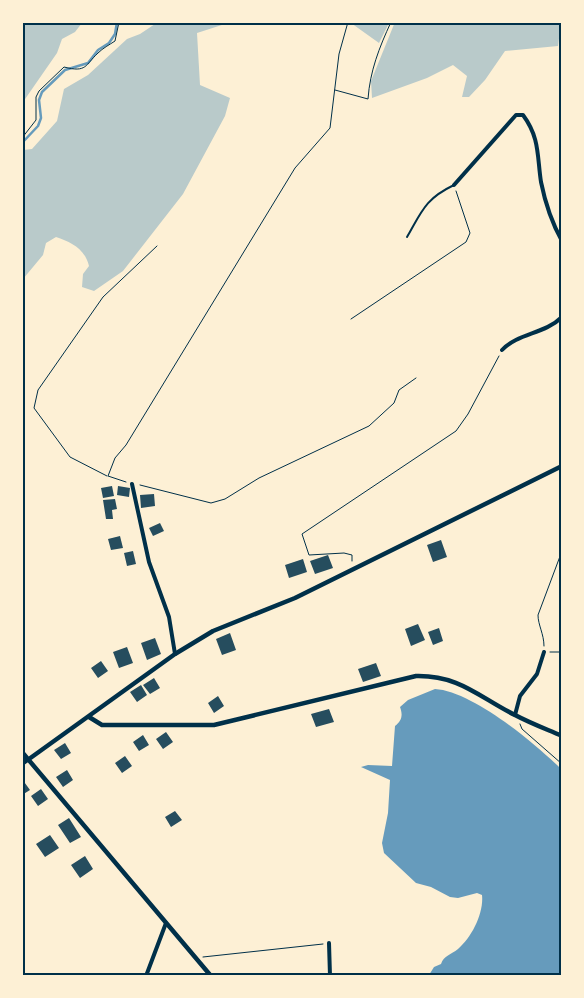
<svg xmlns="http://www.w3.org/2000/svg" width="584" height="998" viewBox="0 0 584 998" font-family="'IBM Plex Serif',serif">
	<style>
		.green { fill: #b9caca }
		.water { fill: #669bbc }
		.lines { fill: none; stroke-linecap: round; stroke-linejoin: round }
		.stream { stroke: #669bbc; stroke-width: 2.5 }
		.building { fill: #264d5e }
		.path { stroke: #003049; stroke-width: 1 }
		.service { stroke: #003049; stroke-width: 2 }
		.minor { stroke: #003049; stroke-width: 4 }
		.tertiary { stroke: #003049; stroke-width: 4.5 }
		.neatline { fill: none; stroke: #003049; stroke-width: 2 }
	</style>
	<rect width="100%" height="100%" fill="#fdf0d5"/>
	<path class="green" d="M23,22L82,23L75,32L62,39L57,53L23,102Z
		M158,22L228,23L197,33L200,85L230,98L225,116L183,194L123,271L94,291L82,287L83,274L89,266C85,249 71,242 56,237L46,243L43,255L23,279V150L32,149L57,121L64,89L88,75L127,39L140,34Z
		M395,22H561V23L558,46L505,51L485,80L469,97H462L467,76L453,65L427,78L372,98L371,81Z
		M351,23V22L389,23L379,43Z"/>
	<path class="water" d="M435,689C472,691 535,743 561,769V975H429L434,967L441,964C444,955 451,955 458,949C472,937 484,913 482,895L477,893L458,898L450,897L431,887L416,883L384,853L382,843L388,813L390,780L361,767L368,765L392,766L395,726C402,721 403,715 400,707L408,700Z"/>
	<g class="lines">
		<path class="stream" d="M22,143L38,126L41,118L39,100L42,92L65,70L88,63L98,50L109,43L115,34L117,22"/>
	</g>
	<path class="building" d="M112,486L114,496L103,498L101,488Z
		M118,486L130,488L129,497L117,495Z
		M154,494L155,506L141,508L140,495Z
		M115,499L117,509L112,510L113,519H106L103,500Z
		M160,523L164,531L153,536L149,528Z
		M120,536L123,548L111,550L108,539Z
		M441,540L447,557L433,562L427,545Z
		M133,551L136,564L127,566L124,553Z
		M328,555L333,568L315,574L310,561Z
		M303,559L307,572L289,578L285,565Z
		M418,624L425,640L411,646L405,629Z
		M439,628L443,641L433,645L428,632Z
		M230,633L236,650L222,655L216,639Z
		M155,638L161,654L147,660L141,643Z
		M127,647L133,663L119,668L113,652Z
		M101,661L108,671L98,678L91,668Z
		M376,663L381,676L363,682L358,669Z
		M154,678L160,688L150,694L143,685Z
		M141,685L147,695L137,702L130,692Z
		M218,696L224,706L214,713L208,703Z
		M329,709L334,722L316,727L311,714Z
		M166,732L173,742L163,749L156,739Z
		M143,735L149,745L139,751L133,742Z
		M65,743L71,753L61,759L54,750Z
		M125,756L132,766L122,773L115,763Z
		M67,770L73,780L63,787L56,777Z
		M22,779L30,790L22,795Z
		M41,789L48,799L38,806L31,796Z
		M175,811L182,820L171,827L165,817Z
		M69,818L81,837L70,843L58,825Z
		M50,835L59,848L45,857L36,844Z
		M85,856L93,869L80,878L71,865Z"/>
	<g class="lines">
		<path class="path" d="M335,90L368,99C370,71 379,48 391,22
			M22,138L36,120V97L39,91L64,67C87,73 85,65 98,53C103,48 109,45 115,41L119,22
			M351,319L466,242L470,233L456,191
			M107,476L70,457L34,408L38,390L103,297L157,246
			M126,482L108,476L115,458L126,445L295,168L330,128L339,54L348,22
			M140,485L211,503L225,499L259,478L369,426L394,403L399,390L416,378
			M352,561V555L344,553L309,555L302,534L456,431L468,414L499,356
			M544,646C544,634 538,625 538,615L562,551
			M550,652H562
			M520,724L522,729L562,764
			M203,957L323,944"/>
		<path class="service" d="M407,237C422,211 425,199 454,185"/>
		<path class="minor" d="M454,185L516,115H523C540,138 537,156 541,182C545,202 552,223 562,241
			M502,350C518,333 545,334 562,317
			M132,484L149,562L169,617L175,654
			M515,715L520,696L537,674L544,652
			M22,764L29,759
			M329,943L330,976
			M146,976L166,923"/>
		<path class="tertiary" d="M89,717L102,725H214L416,676C459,675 479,697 515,715C530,723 546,729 562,736
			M22,752L211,976
			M29,759L175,654L213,631L295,598L562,466"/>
	</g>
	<rect width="584" height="998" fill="none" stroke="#fdf0d5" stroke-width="48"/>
	<rect x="24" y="24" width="536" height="950" class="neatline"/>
</svg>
